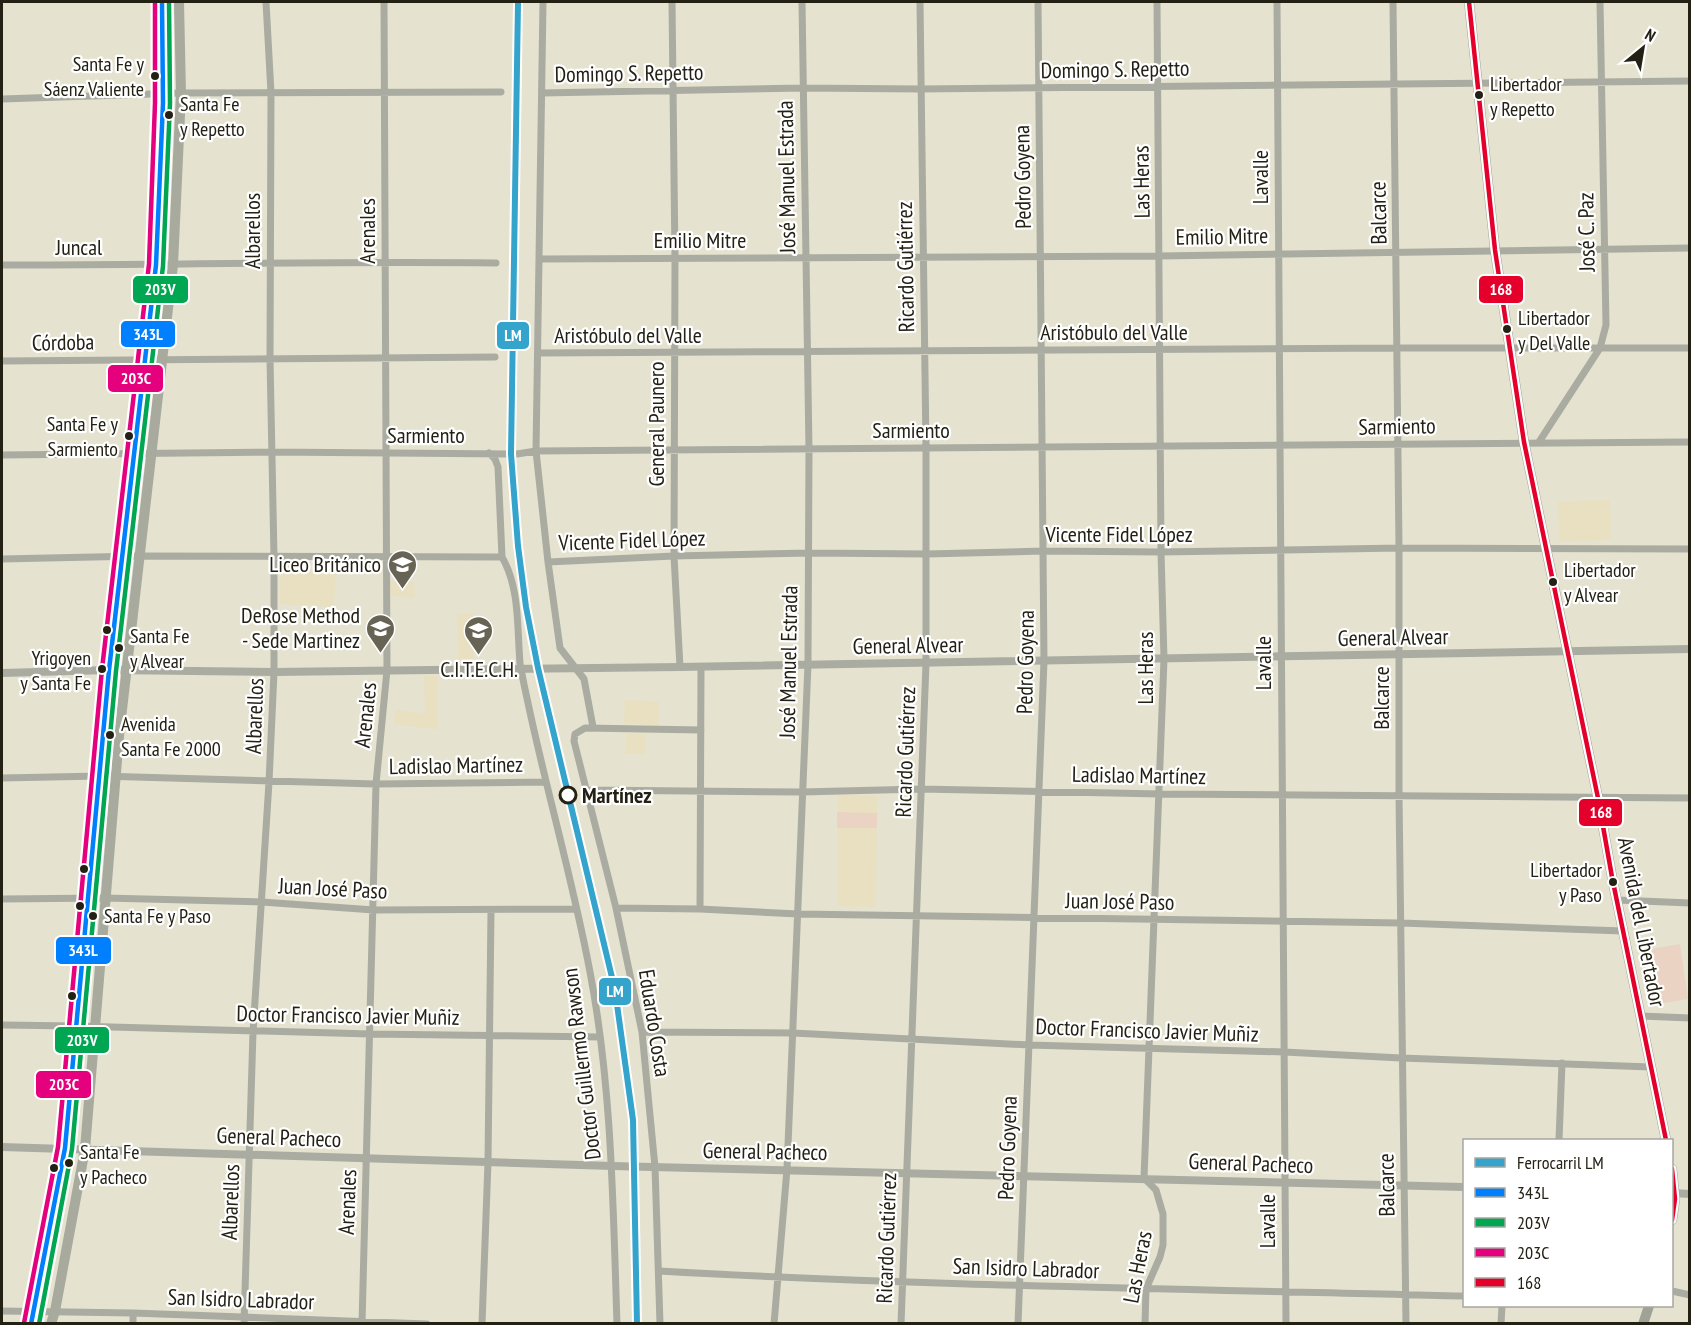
<svg xmlns="http://www.w3.org/2000/svg" width="1691" height="1325" viewBox="0 0 1691 1325" font-family="'PT Sans Narrow',sans-serif">
	<style>
		.built { fill: #e8e0c1 }
		.green { fill: #ead3c3 }
		.lines { fill: none; stroke-linecap: round; stroke-linejoin: round }
		.minor { stroke: #aaaca1; stroke-width: 7 }
		.tertiary { stroke: #aaaca1; stroke-width: 8 }
		.secondary { stroke: #a8aa9d; stroke-width: 10 }
		.primary { stroke: #a0a295; stroke-width: 10 }
		.bus-1-casing { stroke: #fff; stroke-width: 9 }
		.bus-2-casing { stroke: #fff; stroke-width: 9 }
		.bus-3-casing { stroke: #fff; stroke-width: 9 }
		.bus-4-casing { stroke: #fff; stroke-width: 9 }
		.bus-1 { stroke: #007fff; stroke-width: 4.5 }
		.bus-2 { stroke: #00a651; stroke-width: 4.5 }
		.bus-3 { stroke: #e5007d; stroke-width: 4.5 }
		.bus-4 { stroke: #e4002b; stroke-width: 4.5 }
		.rail-1-casing { stroke: #fff; stroke-width: 10 }
		.rail-1 { stroke: #34a4cc; stroke-width: 6 }
		.bus-dot { fill: #232014; stroke: #fff; stroke-width: 2 }
		.stop-dot { fill: #fff; stroke: #232014; stroke-width: 3 }
		.labels { text-anchor: middle; dominant-baseline: central; stroke-width: 4.5; stroke-linejoin: round; paint-order: stroke }
		.bus-label { font-size: 20px; fill: #232014; stroke: #fff; text-anchor: start }
		.street-label { font-size: 22px; fill: #232014; stroke: #fff }
		.poi-label { font-size: 22px; fill: #232014; stroke: #fff; text-anchor: end }
		.stop-label { font-size: 22px; font-weight: bold; fill: #232014; stroke: #fff; text-anchor: start }
		.line-badge { stroke: #fff; stroke-width: 2 }
		.badge-label { font-size: 16px; text-anchor: middle; font-weight: bold; fill: #fff }
	</style>
	<rect width="100%" height="100%" fill="#e6e2d0"/>
	<path class="built" d="M1610,500L1611,540L1559,541L1558,501Z
		M281,571L336,572L334,607L279,604Z
		M390,581L414,582L415,597L390,596Z
		M473,613L474,659H458L457,614Z
		M424,676H437L438,730L394,724L395,709L425,714Z
		M625,700L659,701L658,725L624,724Z
		M626,733L646,734L645,754L625,753Z
		M838,795L877,796L876,907L837,906Z"/>
	<path class="green" d="M837,812L877,813V828H837Z
		M1680,944L1688,999L1659,1004L1651,949Z"/>
	<g class="lines">
		<path class="minor" d="M543,2L536,451L548,562L560,648L584,679L593,727
			M672,2L675,259L674,556L680,667
			M1277,2L1286,1324
			M1393,2L1399,548V796L1406,1324
			M542,93L802,88L920,89L1690,81
			M2,99L181,93L501,92
			M540,259L1160,256L1690,248
			M2,265C166,265 331,261 496,263
			M539,353L1396,348H1690
			M2,361L495,357
			M1539,442L1600,348L1606,325L1600,2
			M489,453L495,459L498,467L502,557C520,588 517,628 520,663C522,676 525,689 528,703C547,793 573,881 590,972C612,1087 613,1206 617,1324
			M2,455L271,452L517,454L536,451L1690,442
			M2,559L139,556L502,557
			M548,562L674,556L809,553L927,554L1044,551L1161,552L1399,548L1690,549
			M2,778L100,776L376,784L545,782
			M587,790L802,792L921,789L1160,794L1690,798
			M2,899L105,898L262,902L374,910L576,909
			M1617,900L1690,903
			M616,908L700,909L798,914L1401,923L1623,931
			M700,909L701,667
			M1641,1016L1690,1018
			M2,1025L76,1026L370,1034L600,1037
			M642,1032L793,1033L1029,1045L1284,1052L1401,1058L1651,1067
			M1559,1140L1562,1063
			M659,1271C927,1286 1196,1289 1464,1296
			M1672,1291L1690,1295
			M2,1311L133,1313L427,1324
			M133,1324V1313
			M244,1324L253,1032L269,782L274,672V557L270,359L271,93L266,2
			M362,1324L376,784L387,670L384,2
			M482,1324L488,1162L491,911
			M660,1324L655,1167L642,1032L616,908L574,741L575,734L585,728L701,730
			M774,1324L787,1169L808,664L809,449L802,2
			M901,1324L926,663V448L920,2
			M1018,1324L1044,661L1038,2
			M1145,1324L1146,1289L1160,1257L1163,1245V1214L1156,1190L1144,1178L1164,659L1161,552L1157,2
			M1501,1324L1502,1306"/>
		<path class="tertiary" d="M2,673L109,670L274,672L680,667L1690,649
			M2,1147L612,1166L1464,1187
			M1672,1193L1690,1194"/>
		<path class="secondary" d="M31,1324L65,1148L109,670L156,265L163,103L162,2
			M51,1324L55,1311L85,1149L119,736L173,265L181,93L179,2"/>
		<path class="primary" d="M1469,2L1495,250L1524,442L1598,798L1612,877L1666,1140
			M1672,1169L1675,1199L1672,1220
			M1643,1324L1649,1306"/>
		<defs>
			<path id="bus-1" d="M31,1324L65,1148L109,670L156,265L163,103L162,2"/>
			<path id="bus-2" d="M39,1324L72,1149L116,671L163,266L170,103L169,2"/>
			<path id="bus-3" d="M24,1323L58,1147L102,669L149,264L155,103V2"/>
			<path id="bus-4" d="M1469,2L1495,250L1524,442L1598,798L1612,877L1666,1140
				M1672,1169L1675,1199L1672,1220"/>
		</defs>
		<use href="#bus-1" class="bus-1-casing"/>
		<use href="#bus-2" class="bus-2-casing"/>
		<use href="#bus-3" class="bus-3-casing"/>
		<use href="#bus-4" class="bus-4-casing"/>
		<use href="#bus-1" class="bus-1"/>
		<use href="#bus-2" class="bus-2"/>
		<use href="#bus-3" class="bus-3"/>
		<use href="#bus-4" class="bus-4"/>
		<defs>
			<path id="rail-1" d="M518,2L511,454L518,546L526,607L538,668L615,990L633,1120L637,1324"/>
		</defs>
		<use href="#rail-1" class="rail-1-casing"/>
		<use href="#rail-1" class="rail-1"/>
	</g>
	<defs>
		<symbol id="university-pin" viewBox="-11 -11 22 30"><path d="M0 17L-7.5 6A9.5 9.5 0 1 1 7.5 6Z" fill="#676456" stroke="#fff"/><path d="M0-5L7-2L0 1L-7-2ZM-4 1L0 2.5L4 1V4Q0 6-4 4Z" fill="#fff"/></symbol>
	</defs>
	<g fill-rule="evenodd">
		<use href="#university-pin" x="386" y="548" width="33" height="45"/>
		<use href="#university-pin" x="364" y="612" width="33" height="45"/>
		<use href="#university-pin" x="462" y="614" width="33" height="45"/>
	</g>
	<g class="bus-dot">
		<circle cx="155" cy="76" r="5"/>
		<circle cx="1479" cy="95" r="5"/>
		<circle cx="169" cy="115" r="5"/>
		<circle cx="1507" cy="329" r="5"/>
		<circle cx="129" cy="436" r="5"/>
		<circle cx="1553" cy="582" r="5"/>
		<circle cx="107" cy="630" r="5"/>
		<circle cx="119" cy="648" r="5"/>
		<circle cx="102" cy="669" r="5"/>
		<circle cx="110" cy="735" r="5"/>
		<circle cx="84" cy="869" r="5"/>
		<circle cx="1613" cy="882" r="5"/>
		<circle cx="80" cy="906" r="5"/>
		<circle cx="93" cy="916" r="5"/>
		<circle cx="72" cy="996" r="5"/>
		<circle cx="69" cy="1163" r="5"/>
		<circle cx="54" cy="1168" r="5"/>
	</g>
	<circle class="stop-dot" cx="568" cy="795" r="8"/>
	<g class="labels">
		<g class="bus-label">
			<text x="144" y="64" text-anchor="end">Santa Fe y<tspan x="144" dy="25">Sáenz Valiente</tspan></text>
			<text x="1490" y="84">Libertador<tspan x="1490" dy="25">y Repetto</tspan></text>
			<text x="180" y="104">Santa Fe<tspan x="180" dy="25">y Repetto</tspan></text>
			<text x="1518" y="318">Libertador<tspan x="1518" dy="25">y Del Valle</tspan></text>
			<text x="118" y="424" text-anchor="end">Santa Fe y<tspan x="118" dy="25">Sarmiento</tspan></text>
			<text x="1564" y="570">Libertador<tspan x="1564" dy="25">y Alvear</tspan></text>
			<text x="130" y="636">Santa Fe<tspan x="130" dy="25">y Alvear</tspan></text>
			<text x="91" y="658" text-anchor="end">Yrigoyen<tspan x="91" dy="25">y Santa Fe</tspan></text>
			<text x="121" y="724">Avenida<tspan x="121" dy="25">Santa Fe 2000</tspan></text>
			<text x="1602" y="870" text-anchor="end">Libertador<tspan x="1602" dy="25">y Paso</tspan></text>
			<text x="104" y="916">Santa Fe y Paso</text>
			<text x="80" y="1152">Santa Fe<tspan x="80" dy="25">y Pacheco</tspan></text>
		</g>
		<g class="street-label">
			<text transform="translate(1115 69) rotate(-1)">Domingo S. Repetto</text>
			<text transform="translate(629 73) rotate(-1)">Domingo S. Repetto</text>
			<text transform="translate(786 177) rotate(-91)">José Manuel Estrada</text>
			<text transform="translate(1022 177) rotate(-91)">Pedro Goyena</text>
			<text transform="translate(1260 177) rotate(-90)">Lavalle</text>
			<text transform="translate(1141 182) rotate(-91)">Las Heras</text>
			<text transform="translate(1378 213) rotate(-91)">Balcarce</text>
			<text transform="translate(252 231) rotate(-90)">Albarellos</text>
			<text transform="translate(367 231) rotate(-90)">Arenales</text>
			<text transform="translate(1586 232) rotate(-91)">José C. Paz</text>
			<text transform="translate(1222 236) rotate(-1)">Emilio Mitre</text>
			<text x="700" y="240">Emilio Mitre</text>
			<text x="79" y="247">Juncal</text>
			<text transform="translate(905 267) rotate(-91)">Ricardo Gutiérrez</text>
			<text x="1114" y="332">Aristóbulo del Valle</text>
			<text x="628" y="335">Aristóbulo del Valle</text>
			<text transform="translate(63 342) rotate(-1)">Córdoba</text>
			<text transform="translate(656 424) rotate(-90)">General Paunero</text>
			<text transform="translate(1397 426) rotate(-1)">Sarmiento</text>
			<text x="911" y="430">Sarmiento</text>
			<text x="426" y="435">Sarmiento</text>
			<text x="1119" y="534">Vicente Fidel López</text>
			<text transform="translate(632 540) rotate(-2)">Vicente Fidel López</text>
			<text transform="translate(1393 637) rotate(-1)">General Alvear</text>
			<text transform="translate(908 645) rotate(-1)">General Alvear</text>
			<text transform="translate(788 662) rotate(-89)">José Manuel Estrada</text>
			<text transform="translate(1025 662) rotate(-89)">Pedro Goyena</text>
			<text transform="translate(1263 663) rotate(-90)">Lavalle</text>
			<text transform="translate(1145 668) rotate(-90)">Las Heras</text>
			<text transform="translate(1381 698) rotate(-90)">Balcarce</text>
			<text transform="translate(365 715) rotate(-84)">Arenales</text>
			<text transform="translate(254 716) rotate(-88)">Albarellos</text>
			<text transform="translate(905 752) rotate(-88)">Ricardo Gutiérrez</text>
			<text transform="translate(456 765) rotate(-1)">Ladislao Martínez</text>
			<text transform="translate(1139 775) rotate(1)">Ladislao Martínez</text>
			<text transform="translate(333 888) rotate(3)">Juan José Paso</text>
			<text transform="translate(1120 901) rotate(1)">Juan José Paso</text>
			<text transform="translate(1642 922) rotate(79)">Avenida del Libertador</text>
			<text transform="translate(348 1015) rotate(1)">Doctor Francisco Javier Muñiz</text>
			<text transform="translate(655 1023) rotate(81)">Eduardo Costa</text>
			<text transform="translate(1147 1030) rotate(2)">Doctor Francisco Javier Muñiz</text>
			<text transform="translate(581 1064) rotate(-97)">Doctor Guillermo Rawson</text>
			<text transform="translate(279 1137) rotate(2)">General Pacheco</text>
			<text transform="translate(1007 1148) rotate(-88)">Pedro Goyena</text>
			<text transform="translate(765 1151) rotate(1)">General Pacheco</text>
			<text transform="translate(1251 1163) rotate(2)">General Pacheco</text>
			<text transform="translate(1386 1185) rotate(-91)">Balcarce</text>
			<text transform="translate(230 1202) rotate(-88)">Albarellos</text>
			<text transform="translate(347 1202) rotate(-88)">Arenales</text>
			<text transform="translate(1267 1221) rotate(-90)">Lavalle</text>
			<text transform="translate(886 1238) rotate(-88)">Ricardo Gutiérrez</text>
			<text transform="translate(1137 1267) rotate(-79)">Las Heras</text>
			<text transform="translate(1026 1268) rotate(2)">San Isidro Labrador</text>
			<text transform="translate(241 1299) rotate(2)">San Isidro Labrador</text>
		</g>
		<g class="poi-label">
			<text x="381" y="564">Liceo Británico</text>
			<text x="360" y="615">DeRose Method<tspan x="360" dy="25">- Sede Martinez</tspan></text>
			<text x="479" y="669" text-anchor="middle">C.I.T.E.C.H.</text>
		</g>
		<g class="stop-label">
			<text x="582" y="795">Martínez</text>
		</g>
	</g>
	<g class="line-badge">
		<rect x="1478" y="275" width="46" height="29" rx="6" fill="#e4002b"/>
		<rect x="132" y="275" width="57" height="29" rx="6" fill="#00a651"/>
		<rect x="120" y="320" width="56" height="28" rx="6" fill="#007fff"/>
		<rect x="496" y="321" width="34" height="29" rx="6" fill="#34a4cc"/>
		<rect x="107" y="364" width="57" height="29" rx="6" fill="#e5007d"/>
		<rect x="1578" y="798" width="45" height="29" rx="6" fill="#e4002b"/>
		<rect x="55" y="936" width="57" height="29" rx="6" fill="#007fff"/>
		<rect x="598" y="977" width="34" height="29" rx="6" fill="#34a4cc"/>
		<rect x="54" y="1026" width="56" height="28" rx="6" fill="#00a651"/>
		<rect x="35" y="1070" width="57" height="29" rx="6" fill="#e5007d"/>
	</g>
	<g class="badge-label">
		<text x="1501" y="295">168</text>
		<text x="160" y="295">203V</text>
		<text x="148" y="340">343L</text>
		<text x="513" y="341">LM</text>
		<text x="136" y="384">203C</text>
		<text x="1601" y="818">168</text>
		<text x="83" y="956">343L</text>
		<text x="615" y="997">LM</text>
		<text x="82" y="1046">203V</text>
		<text x="64" y="1090">203C</text>
	</g>
	<rect width="1691" height="1325" fill="none" stroke="#232014" stroke-width="6"/>
	<rect x="1463" y="1139" width="210" height="168" fill="#ffffff" stroke="#a7a6a1" stroke-width="1.5"/>
	<rect x="1475" y="1158" width="30" height="9" fill="#34a4cc" stroke="#a7a6a1" stroke-width="1.5"/>
	<text x="1517" y="1169" font-size="18" fill="#232014">Ferrocarril LM</text>
	<rect x="1475" y="1188" width="30" height="9" fill="#007fff" stroke="#a7a6a1" stroke-width="1.5"/>
	<text x="1517" y="1199" font-size="18" fill="#232014">343L</text>
	<rect x="1475" y="1218" width="30" height="9" fill="#00a651" stroke="#a7a6a1" stroke-width="1.5"/>
	<text x="1517" y="1229" font-size="18" fill="#232014">203V</text>
	<rect x="1475" y="1248" width="30" height="9" fill="#e5007d" stroke="#a7a6a1" stroke-width="1.5"/>
	<text x="1517" y="1259" font-size="18" fill="#232014">203C</text>
	<rect x="1475" y="1278" width="30" height="9" fill="#e4002b" stroke="#a7a6a1" stroke-width="1.5"/>
	<text x="1517" y="1289" font-size="18" fill="#232014">168</text>
	<g transform="translate(1643 48) rotate(30)" stroke="#ffffff" stroke-width="4.5" paint-order="stroke">
	<path d="M0-4.5L10 22L0 15L-10 22Z" fill="#232014"/>
	<text y="-9" font-size="16" font-weight="bold" text-anchor="middle" fill="#232014">N</text>
	</g>
</svg>
